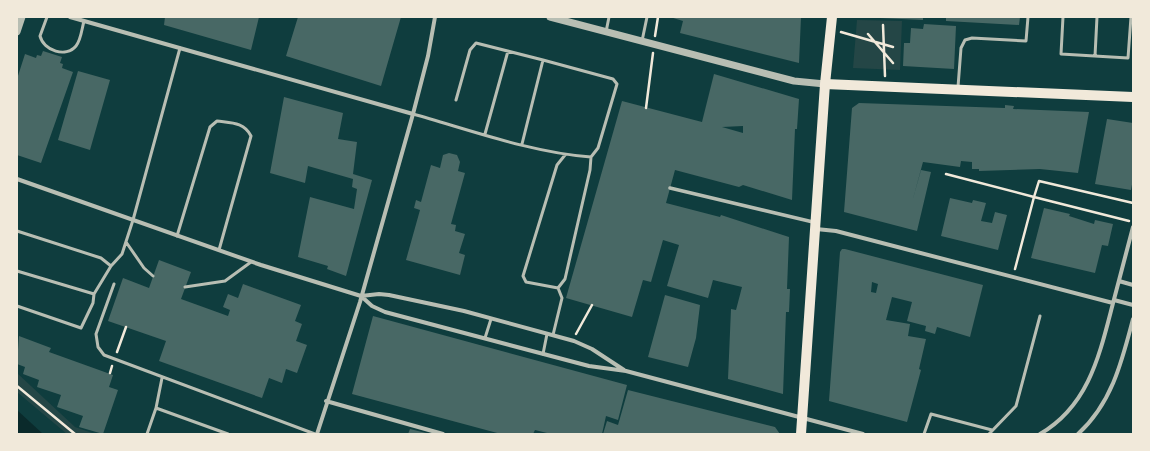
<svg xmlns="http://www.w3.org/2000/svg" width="1150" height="451" viewBox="0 0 1150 451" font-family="'PT Sans Narrow',sans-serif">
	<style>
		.green { fill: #244646 }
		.water { fill: #0a2a2b }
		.building { fill: #486865; fill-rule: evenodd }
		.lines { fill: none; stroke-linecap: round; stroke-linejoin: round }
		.path { stroke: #f1e9da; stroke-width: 2.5 }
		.service { stroke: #b8beb3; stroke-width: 3 }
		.pedestrian { stroke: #b8beb3; stroke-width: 3.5 }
		.minor { stroke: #b8beb3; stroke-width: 4 }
		.tertiary { stroke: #b8beb3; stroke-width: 7 }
		.primary { stroke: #f1e9da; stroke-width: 10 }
	</style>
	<rect width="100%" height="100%" fill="#0f3d3e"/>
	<path class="green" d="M857,20L902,21L900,70L853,68Z
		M17,373L75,427L95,434H67L17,392Z"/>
	<path class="water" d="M17,410L43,434H17Z"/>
	<path class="building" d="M165,17H259L251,50L164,25Z
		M298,17H401L381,86L286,56Z
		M670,17H801L799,63L680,33L683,21Z
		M859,17H923V20Z
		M946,17H1020L1019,25L946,21Z
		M924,24L956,26L954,69L903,66L904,43H910L911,28L923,29Z
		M43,51L62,57L60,63L63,64L62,68L73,72L41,163L17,155V79L25,54L36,58L37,55L41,56Z
		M78,71L110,80L90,150L58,140Z
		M714,74L799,99L797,129H795L792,200L743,185L739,187L675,170L666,203L720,217L721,215L789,237L787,289H790L789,312H786L783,394L728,379L731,309L736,310L742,287L713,280L708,298L667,286L679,245L663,240L651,282L643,280L632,317L566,298L622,101L702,122ZM743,126V133L722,127Z
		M284,97L343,113L338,139L357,142L353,174L372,180L346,276L327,269L328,266L298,257L310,197L354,209L357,189L352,187L353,179L308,166L305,183L270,173Z
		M859,103L1005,108V105L1014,106L1013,109L1089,112L1078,173L1040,169L979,171V169H972V162L961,161L960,167L923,162L912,202L921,170L931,172L917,231L844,212L852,108Z
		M1107,119L1133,123V179L1131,190L1095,184Z
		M449,153L457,155L460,162L458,171L465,173L451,224L456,225L455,231L465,234L459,253L465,255L460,275L406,260L420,210L414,208L416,200L421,202L431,165L440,168L443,155Z
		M950,198L972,203L973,200L986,203L981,221L992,223L995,212L1007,215L998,250L941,236Z
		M1044,208L1070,214L1069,216L1094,224L1095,220L1113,224L1108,246L1102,245L1095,273L1031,258Z
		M845,249L983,285L970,337L937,327L935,334L925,331L926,326L907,321L912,302L892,297L886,320L910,324L908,336L926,339L919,369L921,370L907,422L829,401L840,252L842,249ZM872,282L878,284L876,293L871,292Z
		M159,260L191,272L181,299L228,316L230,310L223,307L228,294L238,298L243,284L301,305L295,321L302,324L296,341L307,345L297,373L286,369L282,383L269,378L262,398L159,361L166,341L108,321L123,278L149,288Z
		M665,295L700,305L696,338L688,367L648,357Z
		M373,316L627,385L618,420L606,416L602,434H551L535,430L533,434H501L352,394Z
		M19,336L51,348L49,352L113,375L109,387L118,390L103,434L79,427L83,416L57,407L61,395L37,387L39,380L23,374L25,367L17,364Z
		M628,390L775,427L780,434H603L607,421L618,425Z
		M410,429L426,433V434H408Z"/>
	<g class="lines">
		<path class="path" d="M883,25L885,76
			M841,32L893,47
			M868,34L893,63
			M655,36L658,17
			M646,108L653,53
			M946,174L1034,197L1015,269
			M1129,221L1034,197L1039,181L1133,203
			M576,334L592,305
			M117,352L126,327
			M110,373L112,366
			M17,386L75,434"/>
		<path class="service" d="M47,17L40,36C44,51 66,58 76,46C81,40 82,28 84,21
			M1063,17L1061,54L1128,58L1131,17
			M606,32L609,17
			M642,41L647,17
			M1095,56L1097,17
			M958,87L961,48L965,40L972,38L1026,41L1028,17
			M456,100L470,50L476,43L543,60
			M413,114C470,130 533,153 591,157L598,148L617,84L613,79L543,60L522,144
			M485,134L508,51
			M565,155L557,165L523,276L526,282L558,288L565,279L590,170L591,157
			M17,231L101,258L111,266
			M177,236L210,127L217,121C231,123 244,122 251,136L219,250
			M126,242L144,268L153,276
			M17,271L94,294L111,266L122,254L133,220L180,48
			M114,284L96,334L98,347L104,355L315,434
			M185,287L225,281L251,262
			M17,306L81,328L93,303L94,294
			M553,335L562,298L558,288
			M485,338L491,319
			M543,354L547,334
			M156,408L228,434
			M147,434L156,408L162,378
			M924,434L931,414L992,430
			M989,434L1016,406L1040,316"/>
		<path class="pedestrian" d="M670,188L813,222"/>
		<path class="minor" d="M70,17L413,114
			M17,179L261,265L361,296L372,306L385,312L589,366L626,371L863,434
			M816,229L836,231L1113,303
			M1119,281L1133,285
			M361,296L379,294L389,295L464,311L574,341L592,349L624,370
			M1114,300L1133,305
			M326,401L443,434
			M317,434L360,302L413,114L428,56L435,17
			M1040,434C1088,406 1099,357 1112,307C1119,280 1126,254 1133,227
			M1078,434C1112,403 1122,361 1133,319"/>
		<path class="tertiary" d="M550,17L794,81L825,84
			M17,32L22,17"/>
		<path class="primary" d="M825,84L1133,97
			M801,434L825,84L832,17"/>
	</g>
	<rect width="1150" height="451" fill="none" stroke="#f1e9da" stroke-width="36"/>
</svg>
